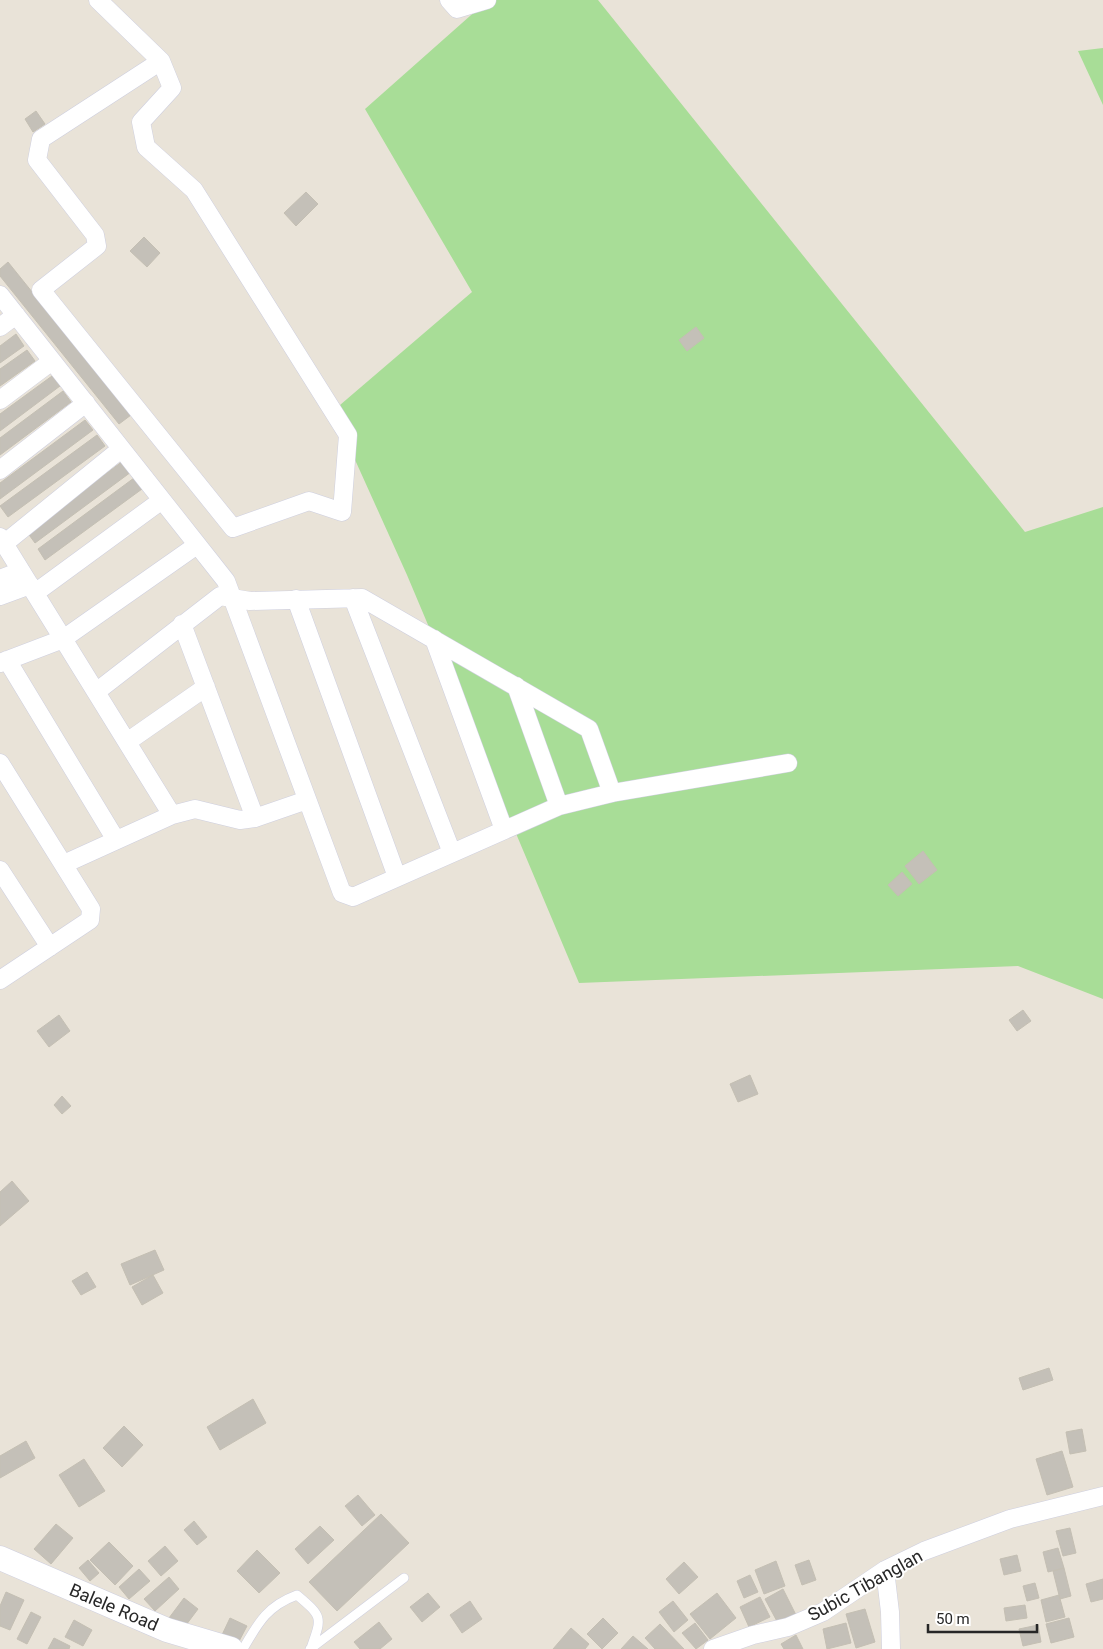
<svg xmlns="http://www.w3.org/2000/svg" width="1103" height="1649" viewBox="0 0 1103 1649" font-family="Roboto,sans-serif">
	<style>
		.green { fill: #a8dd97 }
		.building { fill: #c4c0b8; stroke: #c4bfb3 }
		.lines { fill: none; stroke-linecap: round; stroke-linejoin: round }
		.lane-casing { stroke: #cecfdf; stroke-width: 10 }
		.street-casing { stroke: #cecfdf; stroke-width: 19 }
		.secondary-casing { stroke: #cecfdf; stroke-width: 25 }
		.lane { stroke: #fff; stroke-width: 9 }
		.street { stroke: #fff; stroke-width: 18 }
		.secondary { stroke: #fff; stroke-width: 24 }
		.labels { text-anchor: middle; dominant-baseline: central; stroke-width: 4; stroke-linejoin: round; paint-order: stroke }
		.street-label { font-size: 18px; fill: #272727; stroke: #fff }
	</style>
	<rect width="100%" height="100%" fill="#e9e3d8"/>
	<path class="green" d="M488,0H598L1025,532L1103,507V999L1018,966L579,983L407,575L333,411L472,292L365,109Z
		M1103,48V105L1078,51Z"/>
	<path class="building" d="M36,111L45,124L33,132L25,119Z
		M306,192L318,204L296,226L284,213Z
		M144,237L160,253L147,267L130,251Z
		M8,262L131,415L119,424L0,276V269Z
		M696,327L704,338L687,351L679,340Z
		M16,334L24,346L0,363V346Z
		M27,350L35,361L0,386V369Z
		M52,376L60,386L0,431V414Z
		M63,391L71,402L0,455V438Z
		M85,420L93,430L0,499V483Z
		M97,435L105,446L8,517L0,506Z
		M123,461L131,472L35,543L27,532Z
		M134,478L142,489L45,560L38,549Z
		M923,851L937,870L919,884L905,866Z
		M902,872L912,884L898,896L888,885Z
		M1023,1010L1031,1021L1017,1031L1009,1020Z
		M59,1015L70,1031L49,1047L37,1031Z
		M750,1075L758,1094L738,1102L730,1084Z
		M62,1096L71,1106L62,1114L54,1105Z
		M12,1181L29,1201L0,1226V1192Z
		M155,1250L164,1270L130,1285L121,1264Z
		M87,1272L96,1287L81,1295L72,1281Z
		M153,1275L163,1293L142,1305L132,1287Z
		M1049,1368L1053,1380L1023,1390L1019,1378Z
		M253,1399L266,1423L220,1450L207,1427Z
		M124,1426L143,1445L122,1467L103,1448Z
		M1082,1429L1086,1451L1070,1454L1066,1432Z
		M26,1441L35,1458L0,1478V1456Z
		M1062,1451L1073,1487L1047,1495L1036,1459Z
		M84,1459L105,1491L79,1507L59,1475Z
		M358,1495L375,1515L362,1526L345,1506Z
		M381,1514L409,1543L337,1611L309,1582Z
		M194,1521L207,1537L197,1545L184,1530Z
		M56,1524L73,1538L51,1564L34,1549Z
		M320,1526L334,1540L308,1564L295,1549Z
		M1070,1528L1076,1553L1063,1556L1056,1531Z
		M109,1542L133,1566L115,1585L90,1560Z
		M165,1546L178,1561L161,1576L148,1561Z
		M1058,1548L1064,1568L1048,1572L1043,1552Z
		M257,1550L280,1573L259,1593L237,1571Z
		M1017,1555L1021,1571L1004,1575L1000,1559Z
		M88,1560L99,1573L90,1581L79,1568Z
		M809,1560L816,1580L802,1585L795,1565Z
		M776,1561L785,1586L764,1594L755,1570Z
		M684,1562L698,1577L679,1594L666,1579Z
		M1064,1568L1071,1596L1060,1599L1053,1571Z
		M139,1569L150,1581L129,1599L119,1587Z
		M750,1575L758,1592L744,1598L737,1581Z
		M169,1577L179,1589L155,1611L144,1599Z
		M1103,1579V1599L1091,1602L1086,1584Z
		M1035,1583L1039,1598L1027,1601L1023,1586Z
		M783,1589L796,1615L779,1625L765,1599Z
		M6,1592L24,1600L10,1630L0,1626V1606Z
		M428,1593L440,1607L422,1622L410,1607Z
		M717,1593L736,1618L710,1639L690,1614Z
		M1059,1595L1065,1617L1046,1622L1041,1600Z
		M760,1597L770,1617L749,1627L740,1607Z
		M184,1598L198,1609L183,1629L169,1618Z
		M470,1601L482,1619L462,1633L450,1615Z
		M673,1601L688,1620L674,1632L659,1612Z
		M1025,1605L1027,1618L1006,1621L1004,1608Z
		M865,1609L875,1642L856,1648L846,1614Z
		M31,1612L41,1617L27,1644L17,1639Z
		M230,1618L247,1626L237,1645L221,1637Z
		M603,1618L618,1633L602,1649L587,1634Z
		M1069,1618L1074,1637L1051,1643L1046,1624Z
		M74,1620L92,1630L83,1646L65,1637Z
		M379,1622L392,1639L380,1649H360L354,1642Z
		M695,1623L708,1640L696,1649L682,1633Z
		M846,1623L851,1643L827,1649L823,1629Z
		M660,1624L684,1649H655L645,1638Z
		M1038,1625L1041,1642L1023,1646L1019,1629Z
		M571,1628L589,1644L585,1649H553Z
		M796,1635L803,1649H784L781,1644Z
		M633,1636L648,1649H621Z
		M54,1638L70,1646L69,1649H48Z"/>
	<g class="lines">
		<defs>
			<path id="lane" d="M243,1649C258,1623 267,1606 297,1595C323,1617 322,1617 311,1648
				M310,1649L404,1578"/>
			<path id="street" d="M98,0L161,61L172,88L141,122L146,147L194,190L348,435L342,512L309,501L233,528L41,290L97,246L95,235L37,160L41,139L161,61
				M449,0L457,9L487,0
				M0,295L226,581L342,893L353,897L559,806L612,793L788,763
				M0,327L16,315
				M0,400L52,361
				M0,470L86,403
				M0,537L172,815
				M5,543L121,449
				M0,579L21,571
				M35,593L162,500
				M0,596L30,585
				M353,598L452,853
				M296,599L397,877
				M182,624L255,818
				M434,639L504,830
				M7,660L116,840
				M0,663L63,639L197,545
				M516,686L559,806
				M96,692L220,596L250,601L362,598L589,729L612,793
				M127,742L206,687
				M0,763L91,909L90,920L0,980
				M64,864L172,815L195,809L240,820L255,818L307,800
				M0,870L50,947
				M885,1570L890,1612L891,1649
				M713,1649L753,1635L788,1627L823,1612L885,1570L924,1551L1010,1519L1103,1496"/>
			<path id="secondary" d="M0,1558L167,1630L231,1649"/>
		</defs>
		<use href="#lane" class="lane-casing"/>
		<use href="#street" class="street-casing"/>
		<use href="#secondary" class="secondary-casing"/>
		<use href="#lane" class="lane"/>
		<use href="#street" class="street"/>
		<use href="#secondary" class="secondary"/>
	</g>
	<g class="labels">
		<g class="street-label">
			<text transform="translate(865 1585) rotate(-29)">Subic Tibanglan</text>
			<text transform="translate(114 1607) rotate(23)">Balele Road</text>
		</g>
	</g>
	<path d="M928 1624v8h109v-8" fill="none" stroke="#272727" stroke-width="2.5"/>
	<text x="936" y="1624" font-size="15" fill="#272727" stroke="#ffffff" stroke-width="4" paint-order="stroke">50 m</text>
</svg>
